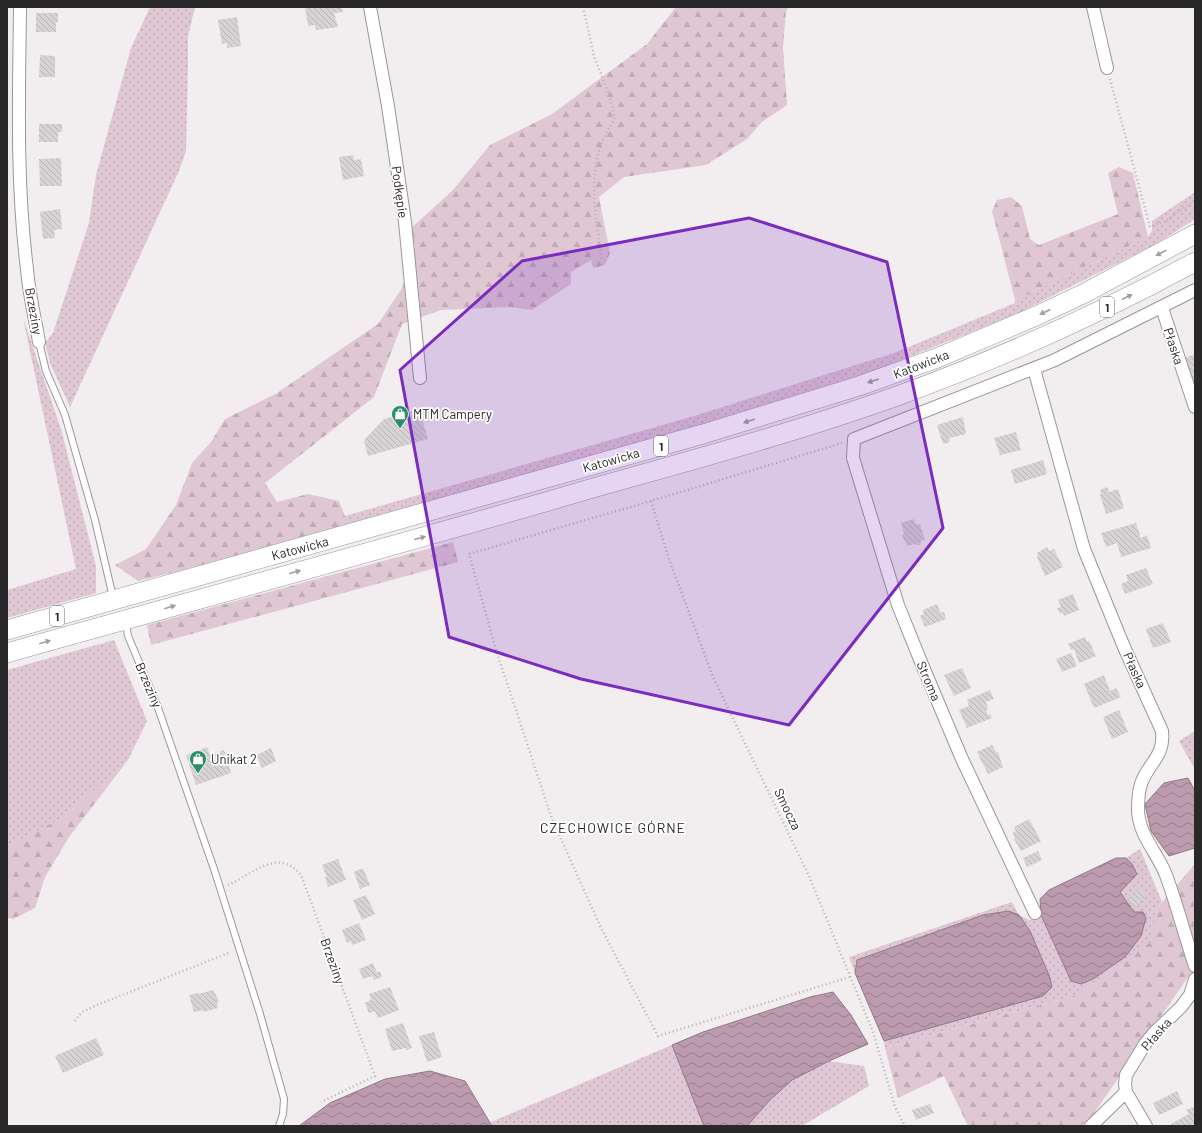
<svg xmlns="http://www.w3.org/2000/svg" width="1202" height="1133" viewBox="0 0 1202 1133" font-family="Barlow,sans-serif">
	<style>
		.grass { fill: url(#grass-dots) }
		.forest { fill: url(#forest-firs) }
		.water { fill: url(#water-waves); stroke: #907986 }
		.building { fill: url(#building-back-hatch) }
		.lines { fill: none; stroke-linecap: round; stroke-linejoin: round }
		.service-casing { stroke: #9b9799; stroke-width: 8 }
		.minor-casing { stroke: #9b9799; stroke-width: 14 }
		.primary-casing { stroke: #9b9799; stroke-width: 20 }
		.path { stroke: #b5b2b3; stroke-width: 2.5; stroke-dasharray: 1 3; stroke-linecap: butt }
		.service { stroke: #fff; stroke-width: 6 }
		.minor { stroke: #fff; stroke-width: 12 }
		.primary { stroke: #fff; stroke-width: 19 }
		.oneway { fill: #9f9f9f }
		.marked { fill: #7b2cbf; fill-opacity: 0.2; stroke: #7b2cbf; stroke-width: 3; stroke-linejoin: round }
		.labels { text-anchor: middle; dominant-baseline: central; stroke-width: 3.5; stroke-linejoin: round; paint-order: stroke }
		.shield { fill: #fff; stroke: #6a696a; stroke-width: 1 }
		.shield-label { font-size: 12px; font-weight: bold; fill: #2a292a }
		.street-label { font-size: 13px; fill: #2a292a; stroke: #fff }
		.poi-label { font-size: 13px; fill: #2a292a; stroke: #fff; text-anchor: start }
		.neighbourhood-label { font-size: 14px; letter-spacing: 1px; fill: #2a292a; stroke: #fff }
	</style>
	<defs>
		<pattern id="grass-dots" width="8" height="8" patternUnits="userSpaceOnUse"><rect width="8" height="8" fill="#dfc7d4"/><path d="M2 2h.1M6 6h.1" fill="none" stroke="#c0abb6" stroke-width="1.8" stroke-linecap="round"/></pattern>
		<pattern id="forest-firs" width="22" height="20" patternUnits="userSpaceOnUse"><rect width="22" height="20" fill="#dfc7d4"/><path d="M5 1l3.5 6h-7zM16 11l3.5 6h-7z" fill="#c0abb6"/></pattern>
		<pattern id="water-waves" width="16" height="10" patternUnits="userSpaceOnUse"><rect width="16" height="10" fill="#bb9bad"/><path d="M0 5q4-4 8 0t8 0" fill="none" stroke="#987e8d"/></pattern>
		<pattern id="building-back-hatch" width="6" height="6" patternUnits="userSpaceOnUse"><rect width="6" height="6" fill="#d7d3d5"/><path d="M-1 5l2 2M0 0l6 6M5-1l2 2" fill="none" stroke="#b9b5b7"/></pattern>
	</defs>
	<rect width="100%" height="100%" fill="#f2eef0"/>
	<path class="grass" d="M150,7H195L188,36V64L186,151L179,171L70,407L50,363L45,343L53,333L89,223L96,175L131,48Z
		M1195,192V219L1156,244L1014,315L876,370L708,423L346,525L345,516L694,416L894,353L1015,303V300L1148,237L1152,231V221Z
		M23,318L61,429L96,566V593L7,618V590L76,569Z
		M114,640L147,721L128,760L65,816L7,847V670Z
		M1195,731V770L1179,741Z
		M1140,849L1162,902L1156,909L1153,941L1077,995L885,1048L884,1041L1043,996L1049,975L1030,931L1019,915L1009,911L983,915L857,960L855,973L849,957L1012,902L1019,915L1029,920L1041,915L1063,964L1134,912L1120,892L1132,864L1126,858Z
		M672,1045L704,1126H492L491,1122Z
		M828,1061L864,1066L869,1086L802,1126H747L769,1101L792,1080Z"/>
	<path class="forest" d="M676,7H789L786,11L783,48L787,105L762,122L747,139L706,165L624,177L599,197L610,253L605,265L593,268L591,260L571,272V284L532,310L510,307L441,310L402,324L374,397L265,483L277,502L308,494L339,501L348,524L215,562L138,581L115,565L146,549L176,505L192,463L211,442L225,419L277,393L378,324L402,288L415,247L409,230L452,191L490,145L552,114L647,44Z
		M1119,167L1133,173L1148,237L1015,300L992,211L997,200L1011,197L1022,206L1030,239L1039,245L1118,214L1108,173Z
		M453,542L458,562L151,645L147,625Z
		M128,760L69,837L45,877L35,908L13,919L7,918V847L65,816Z
		M1195,864V967L1090,1119L1081,1126H968L944,1076L898,1098L885,1048L1077,995L1152,941L1156,909Z"/>
	<path class="water" d="M1188,778L1195,791V848L1169,856L1151,831L1145,804L1164,783Z
		M1116,858H1126L1132,864L1137,874L1120,892L1134,912H1143L1146,918L1141,936L1125,957L1093,979L1081,984L1071,981L1041,915L1040,899L1049,890Z
		M1009,911L1019,915L1030,931L1049,975L1052,987L1043,996L884,1041L855,973L857,960L983,915Z
		M833,992L851,1015L868,1044L829,1061L792,1080L769,1101L747,1126H704L672,1045L703,1032L810,997Z
		M430,1071L465,1081L492,1126H299L330,1103L385,1079Z"/>
	<path class="building" d="M305,7H342L343,12L334,13L338,27L316,30L315,25L308,26Z
		M36,13H58V22H56V32H36Z
		M237,17L241,46L227,48V43L222,44L218,20Z
		M40,55L55,56V77H39Z
		M39,124H62V132H58V142H39Z
		M353,155L354,160L361,159L364,176L343,180L339,157Z
		M61,158L62,186H40L39,159Z
		M60,209L62,229L54,230L55,238L43,239L40,212Z
		M1195,354V380L1191,381L1184,358Z
		M419,409L428,439L368,456L364,440L384,419Z
		M963,417L966,434L949,438L950,442L943,444L937,425Z
		M1016,432L1021,450L1000,455L994,438Z
		M1043,460L1047,474L1015,484L1011,470Z
		M1107,487L1109,492L1118,489L1124,508L1106,514L1100,495L1101,494L1100,490Z
		M914,519L916,525L920,524L925,540L921,541L920,545H917L915,544L907,546L902,535L904,534L901,523Z
		M1136,523L1141,538L1147,535L1151,548L1121,557L1117,543L1106,547L1101,533Z
		M1047,547L1049,551L1054,549L1063,567L1045,576L1037,557L1038,556L1037,553Z
		M1146,568L1153,584L1125,594L1121,584L1128,581L1126,575Z
		M1073,594L1079,610L1064,616L1063,612L1060,614L1057,608L1061,607L1058,600Z
		M937,604L941,613L944,612L946,619L925,627L920,616L924,614L923,610Z
		M1163,623L1171,642L1153,648L1146,629Z
		M1085,637L1087,642L1089,641L1096,656L1079,663L1074,649L1071,650L1068,644Z
		M1071,653L1077,666L1062,672L1056,659Z
		M962,668L971,688L954,696L944,675Z
		M1104,675L1110,691L1116,688L1121,697L1094,708L1084,684Z
		M990,690L994,699L986,702L988,709L986,710L988,715L990,714L992,718L967,728L959,710L969,706L967,700Z
		M1119,710L1128,732L1112,739L1103,717Z
		M992,745L996,752H998L1003,767L988,774L977,752Z
		M207,747L210,755L224,750L227,758L230,757L232,764L229,765L231,773L196,785L186,755Z
		M271,748L276,761L262,768L256,755Z
		M1029,819L1041,841L1021,851L1014,839L1015,838L1013,833L1016,831L1014,827Z
		M1038,851L1042,860L1027,867L1023,858Z
		M338,859L346,880L328,887L325,877H327L322,865Z
		M363,868L370,885L360,889L354,872Z
		M1139,889L1147,896L1135,908L1127,901Z
		M366,895L375,914L362,920L353,900Z
		M359,923L366,940L352,945L351,941L347,943L342,930Z
		M373,963L377,973L380,971L382,977L374,980L372,976L363,979L359,969Z
		M390,987L399,1010L378,1018L375,1011L369,1013L365,1003L371,1000L369,994Z
		M213,990L219,1001L217,1002L218,1008L203,1012V1010L194,1012L189,995L198,993V994Z
		M403,1023L412,1048L407,1050L406,1048L392,1051L385,1029Z
		M434,1032L442,1057L427,1062L419,1036Z
		M96,1038L104,1055L63,1073L55,1056Z
		M1177,1091L1183,1104L1159,1115L1153,1103Z
		M930,1104L934,1113L916,1120L912,1110Z
		M1193,1107L1195,1111V1126H1172L1171,1124L1189,1114L1186,1110Z"/>
	<g class="lines">
		<defs>
			<path id="service" d="M39,342L46,371L65,415L95,520L112,593L110,597
				M126,623L128,636L157,705L215,872L260,1014L284,1099L283,1114L279,1126"/>
			<path id="minor" d="M20,7C19,94 16,182 27,269C29,294 35,318 39,342
				M370,7L388,106L405,222L420,378
				M1093,7L1107,68
				M1162,308L1195,407
				M1034,369L1084,549L1124,647L1162,731C1165,757 1148,763 1141,784C1138,793 1138,802 1138,811C1139,835 1158,854 1166,875C1177,905 1185,936 1195,966
				M1035,913L962,759L921,662L898,605L853,458L854,439L1055,360L1195,290
				M1091,1126L1126,1092
				M1146,1126L1126,1092L1125,1084L1126,1075L1145,1044L1154,1033L1181,1007L1190,995L1195,979"/>
			<path id="primary" d="M7,630L703,434L859,386L937,358L1036,316L1083,294L1195,234
				M7,653C199,599 392,547 583,491C688,461 794,433 897,396C999,359 1099,314 1195,262"/>
		</defs>
		<use href="#service" class="service-casing"/>
		<use href="#minor" class="minor-casing"/>
		<use href="#primary" class="primary-casing"/>
		<path class="path" d="M583,7L594,56L609,94L615,118C609,128 602,140 599,151C589,186 597,225 602,259
			M1110,79L1150,227L1169,219L1195,200
			M842,443L651,501L469,554L497,653L552,819L601,928L658,1036L850,977
			M651,501L669,559L713,677L809,876L873,1032L895,1107L905,1126
			M228,885C253,874 278,847 301,875L375,1076L321,1102
			M75,1021L82,1012L97,1005L231,952"/>
		<use href="#service" class="service"/>
		<use href="#minor" class="minor"/>
		<use href="#primary" class="primary"/>
	</g>
	<defs><path id="oneway-solid" d="M-6-.8H1V-3.2L6.5 0L1 3.2V.8H-6Z"/></defs>
	<g class="oneway">
		<use href="#oneway-solid" transform="translate(1161 253) rotate(152)"/>
		<use href="#oneway-solid" transform="translate(1127 297) rotate(-26)"/>
		<use href="#oneway-solid" transform="translate(1045 312) rotate(155)"/>
		<use href="#oneway-solid" transform="translate(873 381) rotate(161)"/>
		<use href="#oneway-solid" transform="translate(749 421) rotate(163)"/>
		<use href="#oneway-solid" transform="translate(420 538) rotate(-15)"/>
		<use href="#oneway-solid" transform="translate(295 572) rotate(-15)"/>
		<use href="#oneway-solid" transform="translate(170 607) rotate(-16)"/>
		<use href="#oneway-solid" transform="translate(45 642) rotate(-16)"/>
	</g>
	<path class="marked" d="M749,218L887,262L943,528L789,725L581,679L449,637L400,370L522,261Z"/>
	<defs>
		<symbol id="shop-pin" viewBox="-11 -11 22 30"><path d="M0 17L-7.5 6A9.5 9.5 0 1 1 7.5 6Z" fill="#2b8e69" stroke="#fff"/><path d="M-5-2.5h2.3a2.7 3.5 0 0 1 5.4 0H5L5.5 6h-11ZM-1.5-2.5h3a1.5 2.3 0 0 0-3 0Z" fill="#fff"/></symbol>
	</defs>
	<g fill-rule="evenodd">
		<use href="#shop-pin" x="390" y="404" width="20" height="27"/>
		<use href="#shop-pin" x="188" y="749" width="20" height="27"/>
	</g>
	<g class="labels">
		<g class="shield">
			<rect x="1100" y="297" width="14" height="20" rx="3"/>
			<rect x="654" y="436" width="14" height="20" rx="3"/>
			<rect x="50" y="606" width="14" height="20" rx="3"/>
		</g>
		<g class="shield-label">
			<text x="1107" y="307">1</text>
			<text x="661" y="446">1</text>
			<text x="57" y="616">1</text>
		</g>
		<g class="street-label">
			<text transform="translate(400 192) rotate(82)">Podkępie</text>
			<text transform="translate(34 311) rotate(80)">Brzeziny</text>
			<text transform="translate(1174 346) rotate(72)">Płaska</text>
			<text transform="translate(921 364) rotate(-21)">Katowicka</text>
			<text transform="translate(611 460) rotate(-16)">Katowicka</text>
			<text transform="translate(300 548) rotate(-15)">Katowicka</text>
			<text transform="translate(1135 670) rotate(66)">Płaska</text>
			<text transform="translate(929 681) rotate(67)">Stroma</text>
			<text transform="translate(149 685) rotate(67)">Brzeziny</text>
			<text transform="translate(788 809) rotate(64)">Smocza</text>
			<text transform="translate(333 961) rotate(70)">Brzeziny</text>
			<text transform="translate(1156 1034) rotate(-49)">Płaska</text>
		</g>
		<g class="poi-label">
			<text x="413" y="414">MTM Campery</text>
			<text x="211" y="759">Unikat 2</text>
		</g>
		<g class="neighbourhood-label">
			<text x="613" y="827">CZECHOWICE GÓRNE</text>
		</g>
	</g>
	<rect width="1202" height="1133" fill="none" stroke="#2a292a" stroke-width="16"/>
</svg>
